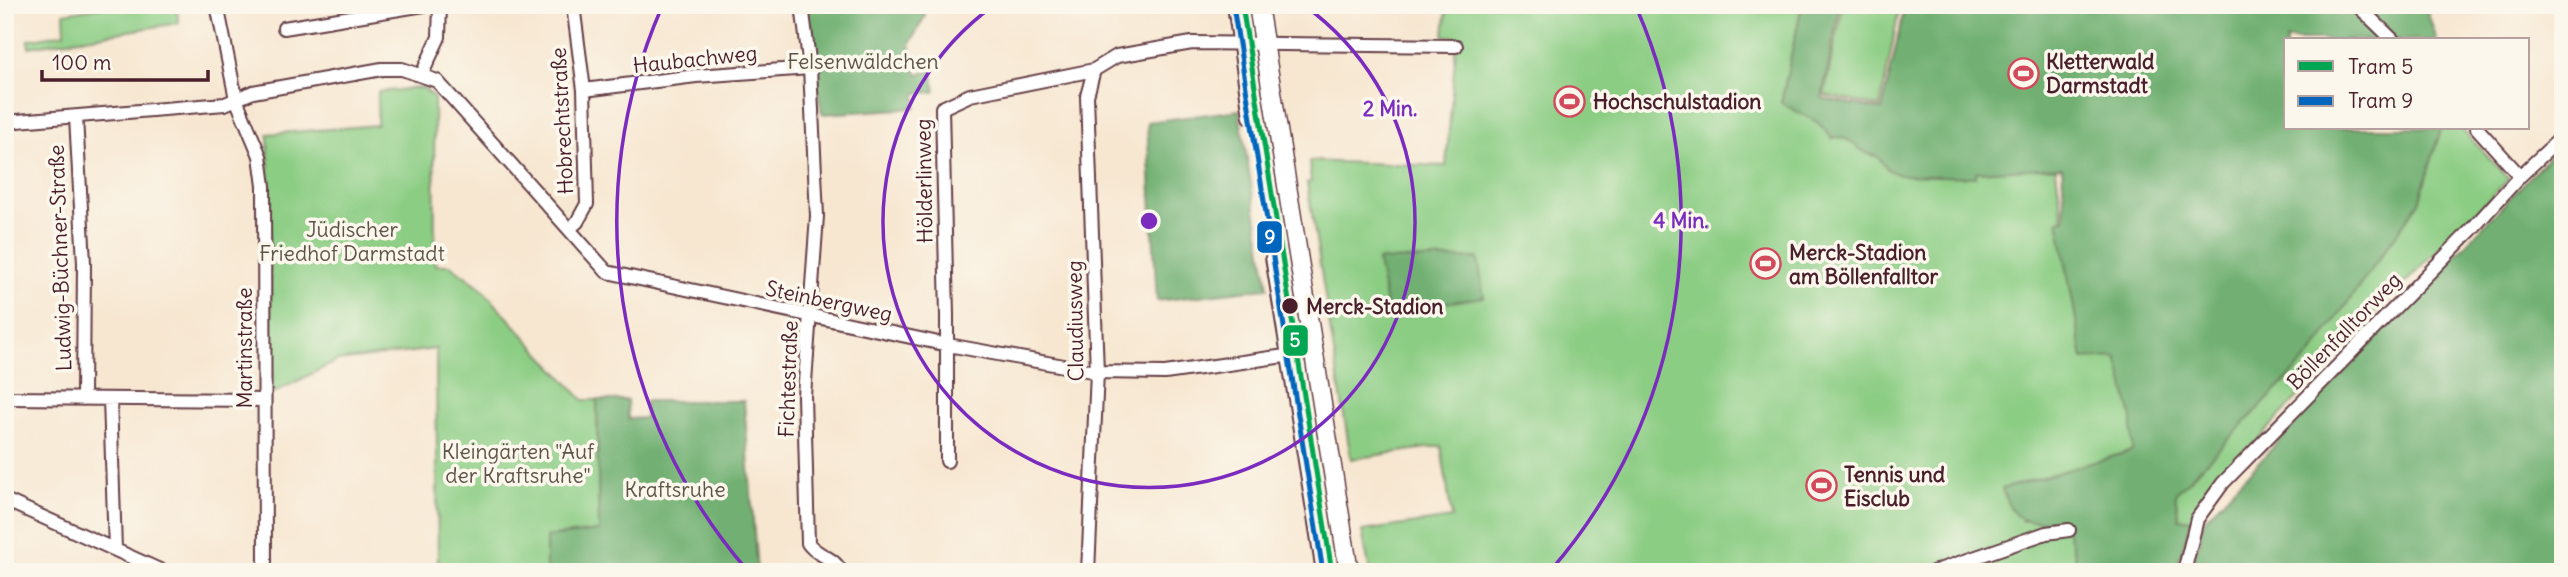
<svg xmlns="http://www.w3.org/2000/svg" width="2568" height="577" viewBox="0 0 2568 577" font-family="Delius,sans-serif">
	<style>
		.green { fill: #8ccd84; stroke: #6b7658; stroke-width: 2 }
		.forest { fill: #71b072; stroke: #5e684e; stroke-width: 2 }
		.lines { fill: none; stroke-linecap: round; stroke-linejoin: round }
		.street-casing { stroke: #643d44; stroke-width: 16 }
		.primary-casing { stroke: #643d44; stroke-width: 21 }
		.street { stroke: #fff; stroke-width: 12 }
		.primary { stroke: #fff; stroke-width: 18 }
		.tram-1-casing { stroke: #fbf7ec; stroke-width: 10 }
		.tram-2-casing { stroke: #fbf7ec; stroke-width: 10 }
		.tram-1 { stroke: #00a651; stroke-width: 5 }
		.tram-2 { stroke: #0065bd; stroke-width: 5 }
		.ring { fill: none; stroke: #7b2cbf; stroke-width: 3.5 }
		.stop-dot { fill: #4a1f2b; stroke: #fbf7ec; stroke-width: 2.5 }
		.labels { text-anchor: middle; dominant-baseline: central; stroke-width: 7; stroke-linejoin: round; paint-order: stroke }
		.street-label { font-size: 21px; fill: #4a1f2b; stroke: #fbf7ec }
		.park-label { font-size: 21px; fill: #5e5346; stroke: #fbf7ec }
		.poi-label { font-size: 21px; font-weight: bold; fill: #4a1f2b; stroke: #fbf7ec; text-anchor: start }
		.stop-label { font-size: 21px; font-weight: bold; fill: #4a1f2b; stroke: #fbf7ec; text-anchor: start }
		.centre { fill: #7b2cbf; stroke: #fbf7ec; stroke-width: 3.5 }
		.ring-label { font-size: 21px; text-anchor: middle; font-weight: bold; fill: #7b2cbf; stroke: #fbf7ec; stroke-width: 7; stroke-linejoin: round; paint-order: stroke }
		.line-badge { stroke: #fbf7ec; stroke-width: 2.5 }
		.badge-label { font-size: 19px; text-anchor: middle; font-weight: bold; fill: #fff }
	</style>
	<rect width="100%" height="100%" fill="#fbf7ec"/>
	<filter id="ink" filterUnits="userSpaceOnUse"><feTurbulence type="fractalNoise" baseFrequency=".0143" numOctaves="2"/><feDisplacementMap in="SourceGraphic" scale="14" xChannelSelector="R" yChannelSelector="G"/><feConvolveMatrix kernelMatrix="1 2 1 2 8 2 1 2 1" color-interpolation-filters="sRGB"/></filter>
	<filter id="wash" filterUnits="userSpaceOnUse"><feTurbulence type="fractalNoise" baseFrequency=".00686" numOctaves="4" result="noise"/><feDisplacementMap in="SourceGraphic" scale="28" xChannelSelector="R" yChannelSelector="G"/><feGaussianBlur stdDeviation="1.57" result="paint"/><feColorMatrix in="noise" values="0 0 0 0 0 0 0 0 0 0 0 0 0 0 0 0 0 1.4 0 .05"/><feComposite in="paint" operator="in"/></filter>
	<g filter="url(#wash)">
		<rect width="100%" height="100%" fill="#f7e7d1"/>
		<path class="green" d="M114,5H176L179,23L29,47L28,40L65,33L64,13Z
			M1447,5H1802L1784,90L2055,164L2083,358L2117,357L2133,418L2132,451L2003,489L2022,521H2064L2075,554V572H1951L1947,563L1921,572H1370L1362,531L1452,518L1441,446L1351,459L1307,183L1311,182L1309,161L1446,166L1456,46L1455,36H1444Z
			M1843,5H1900L1880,107L1824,95Z
			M419,88L425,89L434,98L435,265H450L479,286L583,400H597L599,531L546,537V572H438L436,349L337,361L272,394L268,134L377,125L378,92Z
			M2441,128H2461L2509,179L2374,314L2221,480L2192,520L2179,519L2175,494L2309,357L2419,202Z"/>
		<path class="forest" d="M804,5H922L925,16L910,44L917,74L933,71L935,92L916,93V108L822,114Z
			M1802,5H1840L1822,98L1882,110L1905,5H2425L2437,40H2286V128H2441L2419,202L2309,357L2175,494L2179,519L2192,520L2175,572H2075V554L2064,521C2026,521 2016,529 2002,489L2132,451V418L2117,357L2083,359L2058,220L2065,219L2062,167L1976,172V177L1900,175L1888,170L1877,156C1859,155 1850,133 1832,138L1819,123L1781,103Z
			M1239,110L1268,288L1157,301L1147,122Z
			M2563,142V572H2191L2205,519Z
			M1478,258L1484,297L1387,312L1378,260Z
			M597,400H627L628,419L645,418V401H744L757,572H546V537L599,531Z"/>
	</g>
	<g filter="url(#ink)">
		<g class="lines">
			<defs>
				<path id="street" d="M217,5L236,99L260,156L264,186L265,572
					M802,5L810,68L817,216L804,396L808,543C816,556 833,556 840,570
					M1234,5L1250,117
					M2357,5L2393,40
					M284,28L424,5
					M422,74L439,37L440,5
					M584,90L696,76L810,68
					M76,117L84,263L83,399
					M5,122L225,104L253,92L382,69H402L437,81L607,272L948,345L1097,372L1165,373L1313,352
					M2477,128L2520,176
					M569,229L577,222L587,204L584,90L573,5
					M1272,257L1323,572
					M5,398L263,400
					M110,399L115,549
					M947,461V315L942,108L970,95L1094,70L1117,56L1192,43L1456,46
					M5,500L164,572
					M1088,572L1097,372L1087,96L1094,70
					M1933,572L2046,533L2069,530
					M2184,572L2197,519L2223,483L2472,229L2520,176L2563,136"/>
				<path id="primary" d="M1258,5L1349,572"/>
			</defs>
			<use href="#street" class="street-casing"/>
			<use href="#primary" class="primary-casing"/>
			<use href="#street" class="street"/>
			<use href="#primary" class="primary"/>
			<defs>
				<path id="tram-1" d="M1242,5L1332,572"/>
				<path id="tram-2" d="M1233,6L1323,572"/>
			</defs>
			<use href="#tram-1" class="tram-1-casing"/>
			<use href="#tram-2" class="tram-2-casing"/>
			<use href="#tram-1" class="tram-1"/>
			<use href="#tram-2" class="tram-2"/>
		</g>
	</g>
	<g class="ring">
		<path d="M1305 6A266 266 0 1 1 993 6"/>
		<path d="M747 570A532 532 0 0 1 661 9M1637 9A532 532 0 0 1 1551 570"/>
	</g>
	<defs>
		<symbol id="stadium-ring" viewBox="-11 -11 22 22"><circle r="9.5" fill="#fbf7ec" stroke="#d1495b" stroke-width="1.5"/><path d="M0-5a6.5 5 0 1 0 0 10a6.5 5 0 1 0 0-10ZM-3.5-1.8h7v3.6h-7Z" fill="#d1495b"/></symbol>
	</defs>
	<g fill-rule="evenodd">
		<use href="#stadium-ring" x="2006" y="56" width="35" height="35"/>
		<use href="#stadium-ring" x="1552" y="84" width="35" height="35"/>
		<use href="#stadium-ring" x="1748" y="246" width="35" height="35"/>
		<use href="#stadium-ring" x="1804" y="468" width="35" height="35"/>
	</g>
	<circle class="stop-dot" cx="1290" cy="306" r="9"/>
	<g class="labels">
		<g class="street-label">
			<text transform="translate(695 59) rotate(-6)">Haubachweg</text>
			<text transform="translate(562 121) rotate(-93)">Hobrechtstraße</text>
			<text transform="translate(924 181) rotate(-91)">Hölderlinweg</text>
			<text transform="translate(60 258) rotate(-92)">Ludwig-Büchner-Straße</text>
			<text transform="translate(829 301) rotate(12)">Steinbergweg</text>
			<text transform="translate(1075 321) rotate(-91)">Claudiusweg</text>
			<text transform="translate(2344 331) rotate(-46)">Böllenfalltorweg</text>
			<text transform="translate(244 348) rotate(-90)">Martinstraße</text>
			<text transform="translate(788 379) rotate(-88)">Fichtestraße</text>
		</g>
		<g class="park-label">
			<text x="863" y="61">Felsenwäldchen</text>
			<text x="352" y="229">Jüdischer<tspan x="352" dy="24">Friedhof Darmstadt</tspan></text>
			<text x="518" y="451">Kleingärten "Auf<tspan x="518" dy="24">der Kraftsruhe"</tspan></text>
			<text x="675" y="489">Kraftsruhe</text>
		</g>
		<g class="poi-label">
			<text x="2046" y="61">Kletterwald<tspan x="2046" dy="24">Darmstadt</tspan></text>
			<text x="1593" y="101">Hochschulstadion</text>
			<text x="1789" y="252">Merck-Stadion<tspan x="1789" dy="24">am Böllenfalltor</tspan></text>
			<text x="1844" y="474">Tennis und<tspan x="1844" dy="24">Eisclub</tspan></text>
		</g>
		<g class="stop-label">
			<text x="1306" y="306">Merck-Stadion</text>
		</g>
	</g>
	<circle cx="1149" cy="221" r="10" class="centre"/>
	<g class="ring-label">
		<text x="1390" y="116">2 Min.</text>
		<text x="1681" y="228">4 Min.</text>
	</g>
	<g class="line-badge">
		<rect x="1256" y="220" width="27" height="34" rx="7" fill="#0065bd"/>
		<rect x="1282" y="324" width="27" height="33" rx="7" fill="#00a651"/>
	</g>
	<g class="badge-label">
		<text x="1270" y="244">9</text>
		<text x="1295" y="347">5</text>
	</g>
	<rect width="2568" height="577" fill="none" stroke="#fbf7ec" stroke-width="28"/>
	<rect x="2284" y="38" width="245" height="91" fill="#fbf7ec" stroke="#b4a19f" stroke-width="2"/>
	<rect x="2298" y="61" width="35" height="10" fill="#00a651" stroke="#b4a19f" stroke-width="2"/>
	<text x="2348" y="74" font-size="21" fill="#4a1f2b">Tram 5</text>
	<rect x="2298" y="96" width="35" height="10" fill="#0065bd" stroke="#b4a19f" stroke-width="2"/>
	<text x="2348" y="108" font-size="21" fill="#4a1f2b">Tram 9</text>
	<path d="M42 70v10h166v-10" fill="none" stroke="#4a1f2b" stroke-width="3.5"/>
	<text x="52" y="70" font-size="21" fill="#4a1f2b" stroke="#fbf7ec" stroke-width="5" paint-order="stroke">100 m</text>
</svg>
